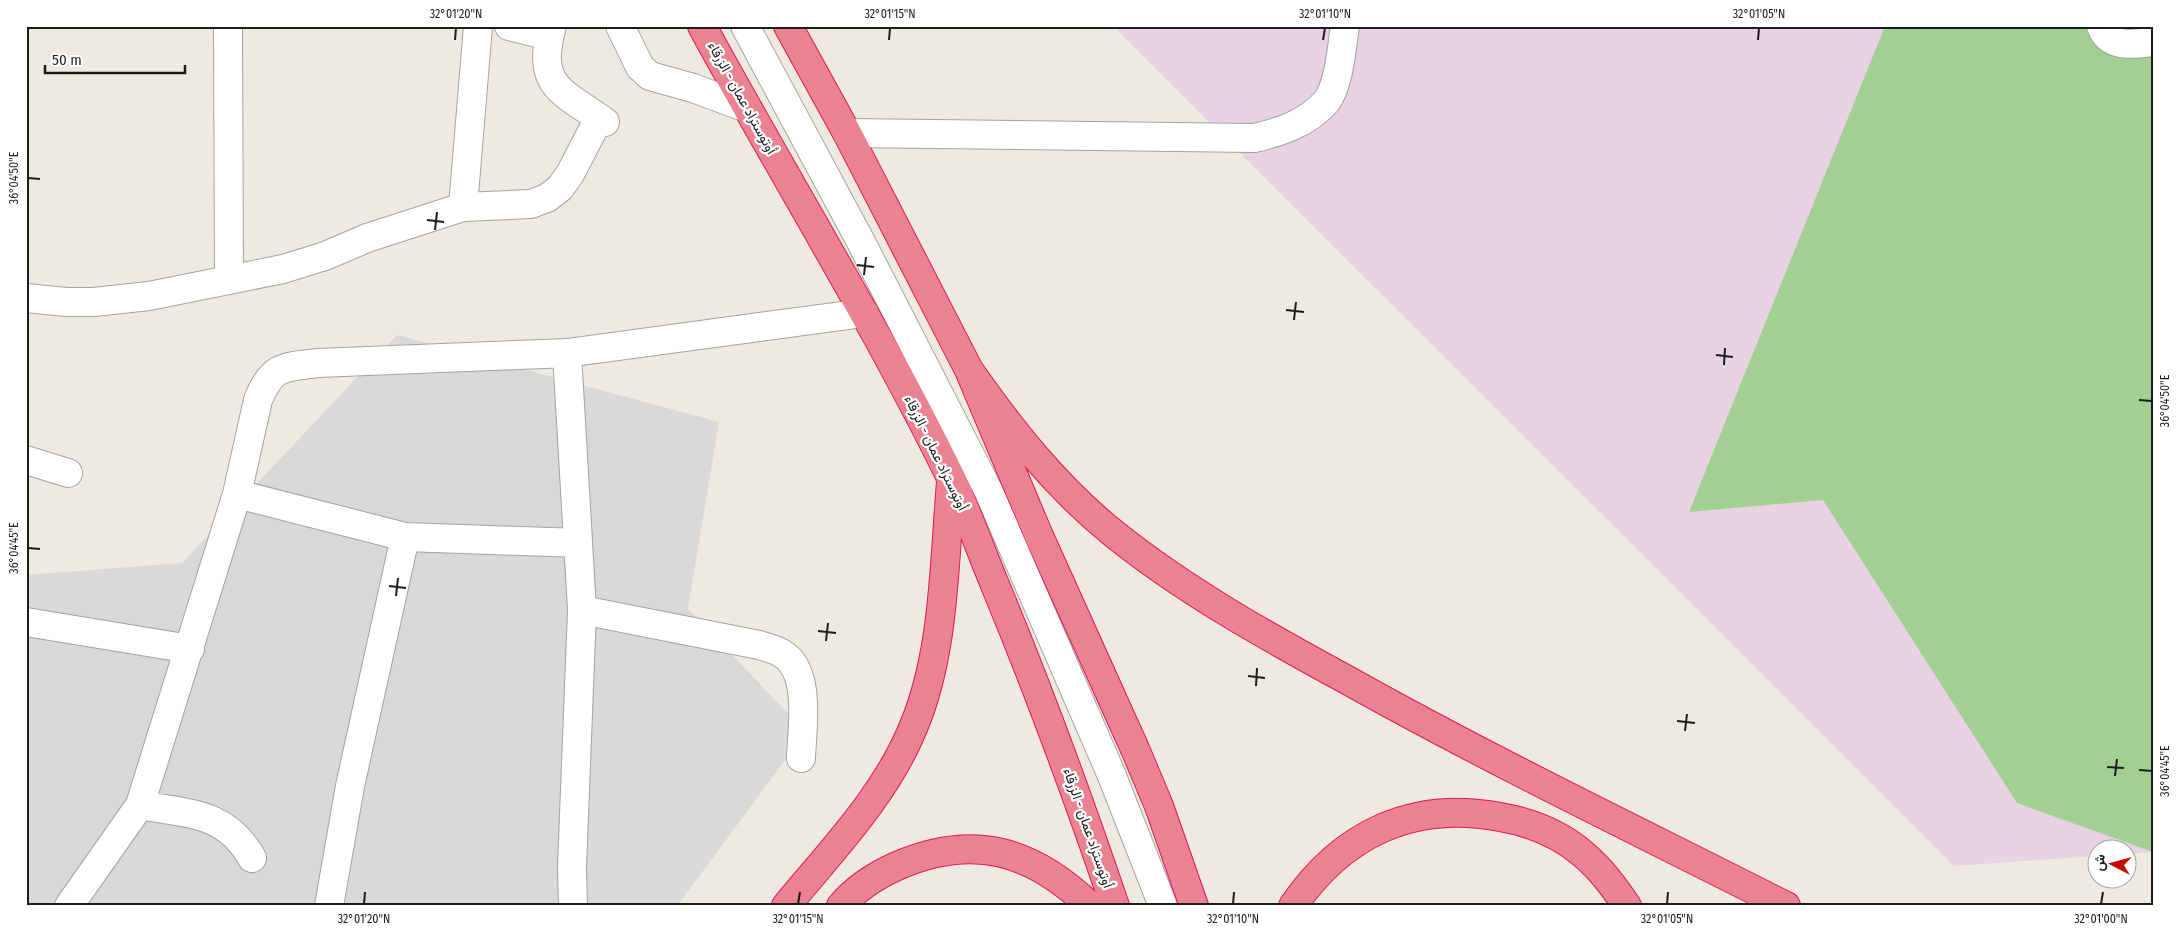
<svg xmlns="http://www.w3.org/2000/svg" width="2179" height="932" viewBox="0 0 2179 932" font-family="'Fira Sans Condensed',Vazirmatn,sans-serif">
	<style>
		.residential { fill: #dad8d8 }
		.industrial { fill: #e8d2e3 }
		.forest { fill: #a2d092 }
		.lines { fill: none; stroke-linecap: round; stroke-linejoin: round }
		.minor-casing { stroke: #a3a3a3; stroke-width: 30 }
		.highway-casing { stroke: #e01956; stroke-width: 30 }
		.minor { stroke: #fff; stroke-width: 28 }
		.highway { stroke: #eb8292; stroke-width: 28 }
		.ticks { fill: none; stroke: #1c1c1c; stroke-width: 2 }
		.labels { text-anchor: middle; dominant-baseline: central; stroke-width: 4.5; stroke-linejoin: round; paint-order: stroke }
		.street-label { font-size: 14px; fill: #1c1c1c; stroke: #fff }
		.neatline { fill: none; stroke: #1c1c1c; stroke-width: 2 }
		.ticks-label { font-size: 12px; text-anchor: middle; fill: #1c1c1c }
	</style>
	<rect width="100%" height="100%" fill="#eeeae0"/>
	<path class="residential" d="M397,335L719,422L688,609L806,732L677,906H26V575L182,563Z"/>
	<path class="industrial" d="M1113,26H2153V852L2127,854L2126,850H2096V856L1954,866Z"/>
	<path class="forest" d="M1885,26H2153V852L2017,803L1823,500L1689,512Z"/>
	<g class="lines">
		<defs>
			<path id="minor" d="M228,26L229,280
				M509,26L549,36
				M552,26C535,87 562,91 605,122
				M620,26L640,67L650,76L693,88L747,108
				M745,26L861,242L988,490L1112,776L1163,906
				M2101,26C2109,49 2134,44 2153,42
				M847,133L1254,138C1281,132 1307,123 1326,102C1339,86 1342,46 1345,26
				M463,207L478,26
				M26,298L66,302H94L149,296L283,269L325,256L367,238L463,207L531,204L547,198L560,188L570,174L599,118
				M567,353L582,610L572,867L573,906
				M26,460L68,473
				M237,494L405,537L578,543
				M582,610L759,645C766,647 774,649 781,653C812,670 802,728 801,758
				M26,622L190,649
				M140,805C188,814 225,811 252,858
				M69,906L140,805L237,494L258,400C272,365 284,367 318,363L567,353L864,313
				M329,906L350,786L405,537"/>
			<path id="highway" d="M702,26C784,177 875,323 950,476C967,511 980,549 995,585C1039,691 1078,797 1115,906
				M788,26L847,133L969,370L1039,536L1135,749L1159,806L1194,906
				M969,370C1011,430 1056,487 1113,533C1185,591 1268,637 1349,681C1492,761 1640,832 1786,906
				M786,906C832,850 885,796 913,728C945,653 944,562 951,482
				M841,906C856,888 877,875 897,866C973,833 1032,850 1090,906
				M1293,906C1342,834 1413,800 1500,817C1529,822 1560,834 1583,854C1601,869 1614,887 1627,906"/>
		</defs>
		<use href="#minor" class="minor-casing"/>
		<use href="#highway" class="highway-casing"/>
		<use href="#minor" class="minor"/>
		<use href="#highway" class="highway"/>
	</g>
	<path class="ticks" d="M455,40L456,28M889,40L890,28M1323,40L1325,28M1758,40L1759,28M28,178L40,179M427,220L444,222M435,230L437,212M857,265L874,267M864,275L866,257M1286,310L1304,312M1294,320L1296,302M1716,355L1733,357M1724,365L1725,348M2139,400L2152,401M28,548L40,549M389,586L406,588M396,596L398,578M818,631L836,633M826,641L828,623M1248,676L1265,678M1256,686L1257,668M1677,721L1695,723M1685,731L1687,714M2107,767L2124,768M2139,770L2152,771M2115,776L2117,759M364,904L365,892M798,904L800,892M1233,904L1234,892M1667,904L1668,892M2101,904L2103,892"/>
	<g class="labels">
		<g class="street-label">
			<text transform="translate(742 98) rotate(61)">أوتوستراد عمان - الزرقاء</text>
			<text transform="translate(936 453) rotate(64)">أوتوستراد عمان - الزرقاء</text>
			<text transform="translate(1088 828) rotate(71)">أوتوستراد عمان - الزرقاء</text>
		</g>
	</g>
	<rect width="2179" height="932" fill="none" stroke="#ffffff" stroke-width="55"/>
	<g transform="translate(2112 864) rotate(276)"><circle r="24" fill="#ffffff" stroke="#a4a4a4"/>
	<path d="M0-4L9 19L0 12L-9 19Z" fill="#c70700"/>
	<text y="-8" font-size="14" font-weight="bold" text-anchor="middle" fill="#1c1c1c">ش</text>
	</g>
	<path d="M45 65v8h140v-8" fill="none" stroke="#1c1c1c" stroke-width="2.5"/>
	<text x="52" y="65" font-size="15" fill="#1c1c1c" stroke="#ffffff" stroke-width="4" paint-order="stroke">50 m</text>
	<rect x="28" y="28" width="2124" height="876" class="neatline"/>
	<g class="ticks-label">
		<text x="456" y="18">32°01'20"N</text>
		<text x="890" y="18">32°01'15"N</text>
		<text x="1325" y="18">32°01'10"N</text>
		<text x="1759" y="18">32°01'05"N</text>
		<text transform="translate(14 178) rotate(-90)" y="4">36°04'50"E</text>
		<text transform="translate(2165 401) rotate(-90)" y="4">36°04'50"E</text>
		<text transform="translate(14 548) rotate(-90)" y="4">36°04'45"E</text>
		<text transform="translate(2165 771) rotate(-90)" y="4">36°04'45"E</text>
		<text x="364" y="923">32°01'20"N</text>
		<text x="798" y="923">32°01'15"N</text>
		<text x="1233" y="923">32°01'10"N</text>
		<text x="1667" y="923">32°01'05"N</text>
		<text x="2101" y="923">32°01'00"N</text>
	</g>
</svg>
